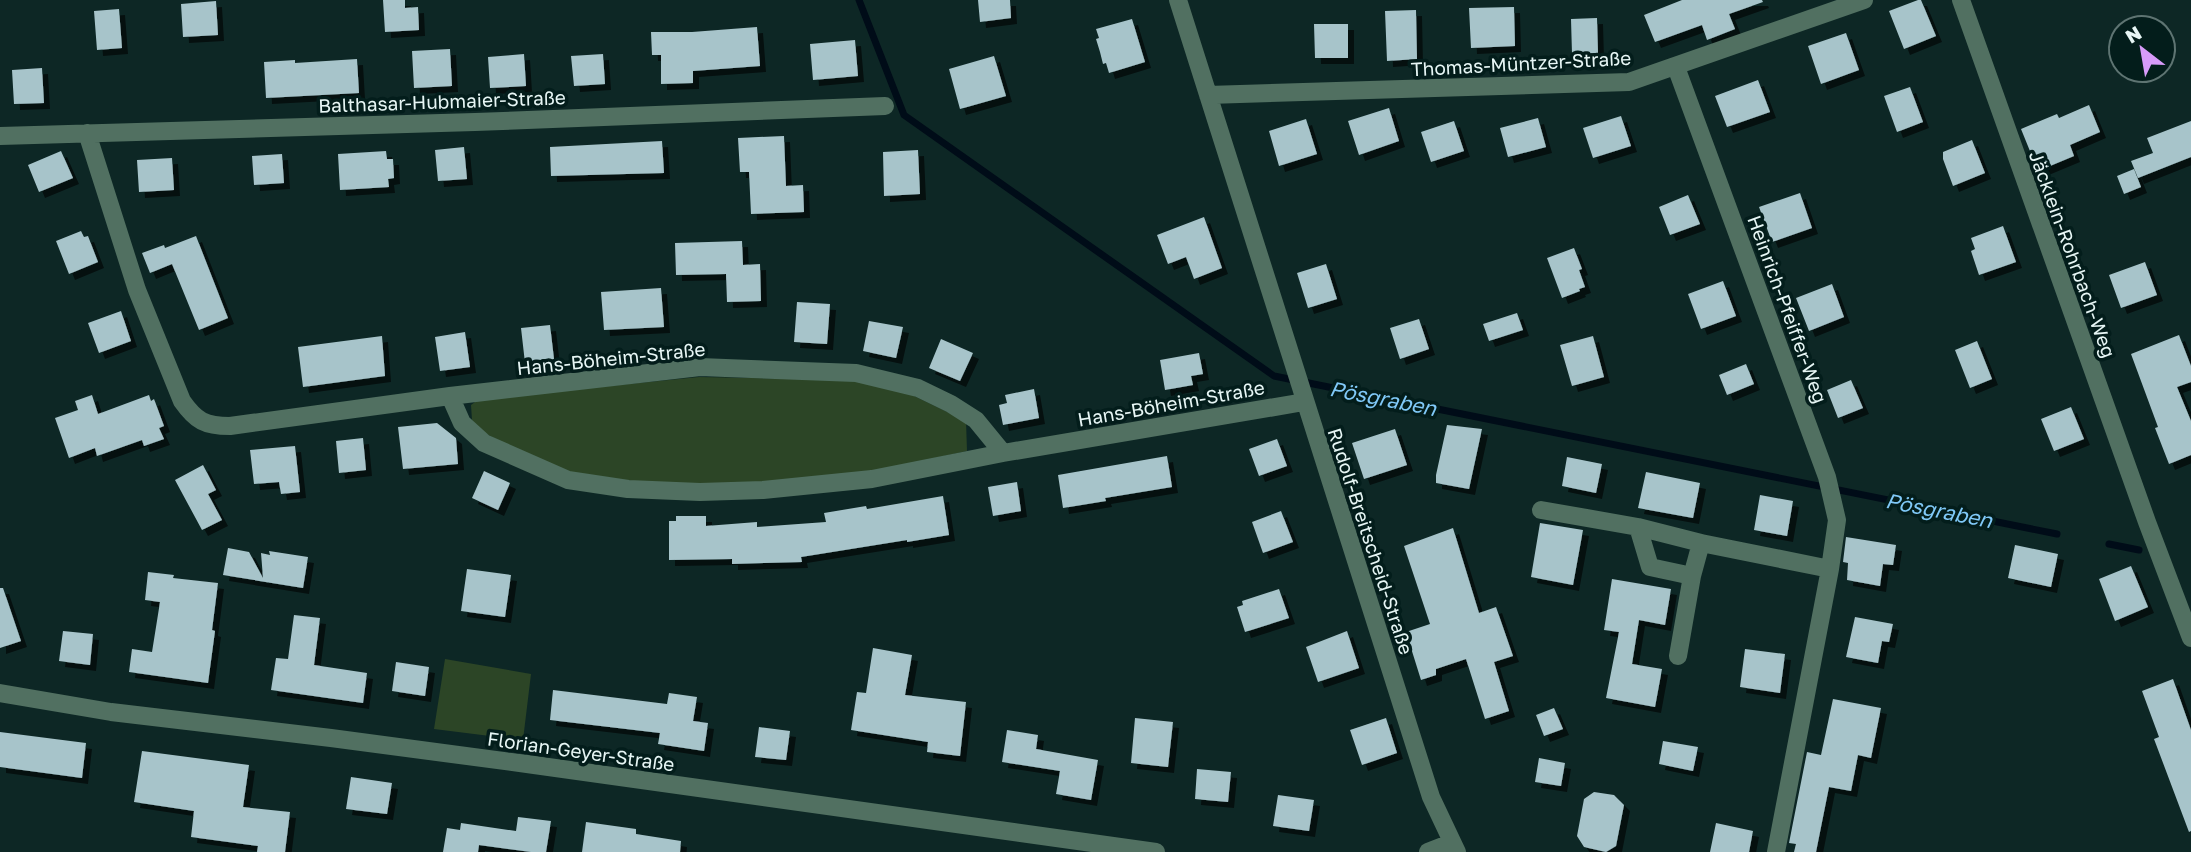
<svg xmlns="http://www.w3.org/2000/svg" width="2191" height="852" viewBox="0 0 2191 852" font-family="'Golos Text',sans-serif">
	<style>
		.green { fill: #2c4526 }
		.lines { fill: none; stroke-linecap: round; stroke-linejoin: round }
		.stream { stroke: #000c18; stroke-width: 7 }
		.building { fill: #a7c4ca; filter: url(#shadow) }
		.minor { stroke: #517061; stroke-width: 18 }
		.labels { text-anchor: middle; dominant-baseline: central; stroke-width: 7; stroke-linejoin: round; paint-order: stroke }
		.street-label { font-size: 19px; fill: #e7f6f5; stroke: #031d1b }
		.water-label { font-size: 21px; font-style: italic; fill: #80c9f8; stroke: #031d1b }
	</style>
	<defs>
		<filter id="shadow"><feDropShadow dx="6" dy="6" stdDeviation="0" flood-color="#0009"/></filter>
	</defs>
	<rect width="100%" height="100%" fill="#0d2725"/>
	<path class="green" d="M699,377L851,380L908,393L966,421L967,451L871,472L763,483L662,485L571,473L514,450L480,430L472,420L471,405L479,399Z
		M445,659L531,674L523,740L434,729Z"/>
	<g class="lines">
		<path class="stream" d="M859,0L904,115L1274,376L2057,534
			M2109,544L2139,550"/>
	</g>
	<path class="building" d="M383,0H405V8L418,7L419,30L385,32Z
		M978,0H1010L1011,18L980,22Z
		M1682,0H1762L1763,2L1729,14L1735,29L1707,40L1702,25L1655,42L1644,15Z
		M1918,0H1921L1936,36L1904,49L1889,11Z
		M216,1L218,35L183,37L181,4Z
		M1514,7L1515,46L1471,48L1469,8Z
		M119,9L122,48L97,50L94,11Z
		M1416,10L1417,59L1387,61L1385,11Z
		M1597,18L1598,53L1572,54L1571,19Z
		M1132,19L1145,62L1109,73L1106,63L1103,64L1100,52L1096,39L1099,38L1096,29Z
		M1314,24H1348V58H1315Z
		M757,27L760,66L693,71V83L661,84V55H652L651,32H692Z
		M1846,33L1859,70L1821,84L1808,46Z
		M855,40L858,76L813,80L810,44Z
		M450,49L452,86L414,88L412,51Z
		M524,54L526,86L490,88L488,57Z
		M603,54L605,84L574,86L571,56Z
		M994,56L1006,96L960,109L949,69Z
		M357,59L359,93L266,98L264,62L295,60V63Z
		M42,68L44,103L14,104L12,70Z
		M1758,80L1770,112L1727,127L1715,96Z
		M1910,87L1923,122L1897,132L1884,96Z
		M2089,105L2100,132L2070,145L2074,156L2038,171L2021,129L2057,114L2059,118Z
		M1389,108L1399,141L1359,155L1348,121Z
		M1621,116L1631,146L1593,158L1583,128Z
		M1538,118L1546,147L1508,157L1500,128Z
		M1306,119L1317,154L1279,166L1269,131Z
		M1454,121L1464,151L1431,162L1421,132Z
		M2191,121V157L2138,178L2131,161L2153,153L2147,138Z
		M784,136L786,186L803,185L804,212L751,214L749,172H740L738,138Z
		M1972,140L1985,173L1953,186L1943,159V152Z
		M662,141L664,173L551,176L550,147Z
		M464,147L467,179L438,181L435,150Z
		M918,150L920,194L884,196L883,152Z
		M61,151L73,178L39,192L28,165Z
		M386,151L387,159H393L394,178L388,179L389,187L340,190L338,154Z
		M282,154L284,183L254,185L252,156Z
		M172,158L174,190L139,192L137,160Z
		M2134,169L2141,187L2124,194L2117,176Z
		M1800,193L1812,228L1772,242L1759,207Z
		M1688,195L1700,224L1670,235L1659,207Z
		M1204,217L1222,268L1194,279L1186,257L1168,264L1157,235Z
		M2003,226L2016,262L1979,275L1971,251L1975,249L1971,238Z
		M81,231L84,237L88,236L98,262L69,274L56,241Z
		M196,236L228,318L199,330L172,264L150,273L142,253L164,245L165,248Z
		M742,241L743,265L760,264L761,301L727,302L726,274L676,275L675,243Z
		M1574,248L1582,269L1579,270L1585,287L1579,289L1580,291L1562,298L1547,258Z
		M2145,262L2157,295L2121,308L2109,275Z
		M1326,264L1337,299L1308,308L1297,273Z
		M1723,281L1736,316L1701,329L1688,294Z
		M1832,284L1844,317L1809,331L1796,298Z
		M661,288L664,327L604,330L601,292Z
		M797,302L830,304L827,344L794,342Z
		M121,311L131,341L99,353L88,323Z
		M1517,313L1523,330L1489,341L1483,324Z
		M1419,319L1429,349L1400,359L1390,328Z
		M869,321L903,327L896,358L863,351Z
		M550,325L554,359L525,363L521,328Z
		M465,332L470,367L440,371L435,337Z
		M2179,335L2191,366V382L2177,387L2191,421V455L2169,464L2155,428L2158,427L2131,354Z
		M382,336L385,376L303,387L298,347Z
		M1593,336L1604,377L1572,386L1560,345Z
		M941,339L973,353L960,381L929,368Z
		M1977,341L1992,379L1970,388L1955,350Z
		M1199,353L1203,374L1191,376L1193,385L1165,390L1160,360Z
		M1746,364L1754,384L1727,395L1719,375Z
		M1851,380L1863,408L1838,418L1827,390Z
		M1034,389L1039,418L1003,425L999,405L1007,403L1005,395Z
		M92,395L98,414L149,395L151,401L154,399L164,426L159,428L164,439L144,446L142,440L97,456L95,448L69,458L55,418L78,410L75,401Z
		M2071,407L2084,439L2054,451L2041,419Z
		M437,423L456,438L458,464L403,469L398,427Z
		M1447,425L1482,429L1469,489L1436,483V475Z
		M1395,429L1407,465L1364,479L1352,443Z
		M363,438L366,470L339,473L336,441Z
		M1277,439L1287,466L1259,476L1249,449Z
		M295,446L300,492L281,494L279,482L254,484L250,450Z
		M1167,456L1172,487L1105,498L1106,501L1063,508L1058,475Z
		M1567,457L1602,464L1596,493L1562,486Z
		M203,465L216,490L208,494L222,520L202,530L175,480Z
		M484,471L510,483L498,510L472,498Z
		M1646,472L1700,483L1693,518L1638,508Z
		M1017,482L1021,511L993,516L988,487Z
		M1760,495L1793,501L1787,536L1754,530Z
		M943,496L949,535L907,542V540L801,557L802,562L732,564V559L669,560V521H676V516H706V526L757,522V527L826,522L824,513L866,506L867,509Z
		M1281,511L1293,542L1263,553L1252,522Z
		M1540,523L1583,530L1573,585L1531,577Z
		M1453,528L1479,613L1496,607L1513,656L1494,662L1509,711L1485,719L1466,659L1436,669V675L1421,680L1406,632L1430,624L1404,546Z
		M1846,537L1896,545L1893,565L1883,564L1880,586L1847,580L1848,563L1843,562Z
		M2015,545L2058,554L2051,587L2008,578Z
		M228,548L249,552L263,578L261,553L270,555L269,551L308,557L303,588L223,575Z
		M2131,566L2148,607L2115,621L2099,579Z
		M467,569L511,575L505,617L461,611Z
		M148,572L174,575L173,578L218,583L212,630L215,631L208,683L129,672L132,649L152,652L160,602L145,600Z
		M1612,579L1671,589L1665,625L1639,620L1632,664L1662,669L1655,707L1606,698L1619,632L1604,630Z
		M0,588H3L21,641L0,648Z
		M1279,589L1289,618L1245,632L1237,607L1243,605L1242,601Z
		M294,615L320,618L314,665L367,673L363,703L271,690L276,658L288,659Z
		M1855,617L1893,624L1889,642L1882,641L1878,663L1846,657Z
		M63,631L93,634L90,665L59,661Z
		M1347,631L1359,668L1318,682L1306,647Z
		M873,648L912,655L905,695L966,702L960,756L927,752L928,742L851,730L857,692L866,693Z
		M1745,649L1785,654L1780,693L1740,687Z
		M396,662L429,667L425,696L392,691Z
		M2173,679L2191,730V831L2189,832L2154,739L2159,737L2142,691Z
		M553,690L667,704L669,693L697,697L693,721L708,723L704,751L658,744L660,733L550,720Z
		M1833,699L1881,708L1871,758L1858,755L1851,791L1829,787L1816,852H1794L1796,844L1789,843L1807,752L1821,755Z
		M1554,708L1563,729L1544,736L1536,715Z
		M1135,718L1173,722L1168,767L1131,763Z
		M1386,718L1397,753L1362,765L1350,730Z
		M759,727L790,731L786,760L755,757Z
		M1007,730L1038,735L1036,749L1098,760L1091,800L1056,794L1060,771L1002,762Z
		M0,732L86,743L82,778L0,767Z
		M1663,741L1698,747L1693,771L1659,764Z
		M142,751L249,765L243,807L290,812L285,852H257L258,846L191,837L194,811L134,802Z
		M1539,758L1565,763L1561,786L1535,782Z
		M1197,769L1231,772L1228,802L1195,799Z
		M351,777L392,783L387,814L346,809Z
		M1594,792L1614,795L1624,805L1616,846L1606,852L1584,847L1577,836L1584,799Z
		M1278,795L1314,800L1309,831L1273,826Z
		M518,817L551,821L546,852H531L479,845L478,852H443L447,828L460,830L461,823L516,831Z
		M586,822L636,829V834L681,841L680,852H582Z
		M1716,823L1753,831L1749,852H1710Z"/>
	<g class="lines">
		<path class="minor" d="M1178,0L1431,797L1457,852
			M1961,0L2147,522L2191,638
			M1676,67L1827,477L1837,520L1830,569L1776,852
			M1208,95L1629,82L1864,0
			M87,133L137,290L182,401C196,421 205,426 230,426L450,396L700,367L856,373L918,388L951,404L976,420L1003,453
			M0,136L475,122L885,106
			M450,396L462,423L484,443L568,480L628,489L700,492L763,490L872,479L1003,453L1304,402
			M1541,510L1638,527L1701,543L1830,569
			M1638,527L1650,567L1692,576
			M1678,656L1692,576L1701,543
			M0,693L111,712L331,738L527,764L1156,852
			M1428,852L1451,843"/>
	</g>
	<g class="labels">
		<g class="street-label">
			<text transform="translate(1521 63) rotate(-3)">Thomas-Müntzer-Straße</text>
			<text transform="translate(442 101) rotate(-2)">Balthasar-Hubmaier-Straße</text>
			<text transform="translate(2073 254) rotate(70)">Jäcklein-Rohrbach-Weg</text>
			<text transform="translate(1788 309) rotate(70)">Heinrich-Pfeiffer-Weg</text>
			<text transform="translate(611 358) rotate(-6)">Hans-Böheim-Straße</text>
			<text transform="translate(1171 403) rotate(-10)">Hans-Böheim-Straße</text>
			<text transform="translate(1371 541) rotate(72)">Rudolf-Breitscheid-Straße</text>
			<text transform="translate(581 751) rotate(8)">Florian-Geyer-Straße</text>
		</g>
		<g class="water-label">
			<text transform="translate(1383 398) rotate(11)">Pösgraben</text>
			<text transform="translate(1939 510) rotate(11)">Pösgraben</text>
		</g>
	</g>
	<g transform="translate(2142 49) rotate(329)"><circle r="33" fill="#031d1b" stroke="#5e7472" stroke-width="2"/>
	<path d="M0-5L12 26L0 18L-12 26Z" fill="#d79bf9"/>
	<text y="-10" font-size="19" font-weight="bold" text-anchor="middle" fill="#e7f6f5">N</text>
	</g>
</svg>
